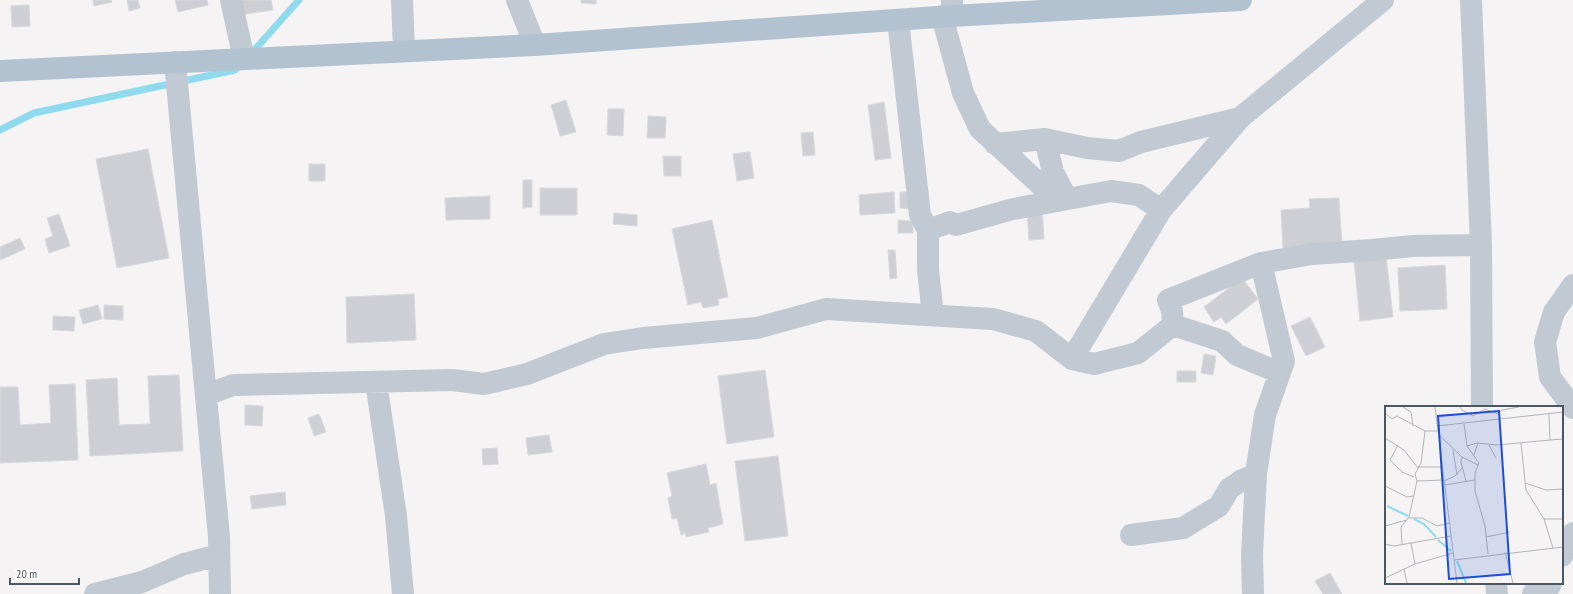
<svg xmlns="http://www.w3.org/2000/svg" width="1573" height="594" viewBox="0 0 1573 594" font-family="'PT Sans Narrow',sans-serif">
	<style>
		.lines { fill: none; stroke-linecap: round; stroke-linejoin: round }
		.stream { stroke: #90daee; stroke-width: 7 }
		.building { fill: #cdcfd5; stroke: #d7d9de }
		.minor { stroke: #c1cad2; stroke-width: 22 }
		.major { stroke: #b3c2d1; stroke-width: 22 }
		.inset-river { fill: none; stroke: #90daee; stroke-width: 2 }
		.inset-road { fill: none; stroke: #b1b4b9; stroke-width: 1 }
		.view { fill: #1d4ed8; fill-opacity: 0.15; stroke: #1d4ed8; stroke-width: 2 }
		.inset-edge { fill: none; stroke: #4a5661; stroke-width: 2 }
	</style>
	<rect width="100%" height="100%" fill="#f5f3f3"/>
	<g class="lines">
		<path class="stream" d="M250,55L299,0
			M0,130L34,113L235,70L240,65"/>
	</g>
	<path class="building" d="M93,0H111L112,2L94,6Z
		M127,0H138L140,8L129,11Z
		M175,0H207L208,5L178,12Z
		M236,0H271L273,10L238,15Z
		M581,0H596V4L581,3Z
		M29,5L30,26L12,27L11,6Z
		M566,100L576,132L560,136L551,105Z
		M884,102L891,158L875,160L868,105Z
		M608,109H624L623,136L607,135Z
		M648,116L666,117L665,138H647Z
		M813,132L815,155L803,156L801,133Z
		M148,149L169,258L117,268L96,159Z
		M750,152L754,178L737,181L733,154Z
		M663,156H681V176H664Z
		M309,164H325V181H309Z
		M523,180H532V207L523,208Z
		M540,188H577V215H540Z
		M894,192L895,213L860,215L859,195Z
		M900,192H915V209L900,208Z
		M490,196V219L446,220L445,198Z
		M1339,198L1342,246L1283,249L1281,210L1310,208L1309,199Z
		M1042,206L1044,239L1029,240L1027,207Z
		M614,213L637,215V226L613,224Z
		M59,214L70,246L49,253L45,239L53,236L47,218Z
		M712,220L728,297L718,299L719,305L703,308L701,302L688,305L672,229Z
		M898,220L913,221V233H898Z
		M20,238L25,249L0,260V247Z
		M888,250H895L897,278L890,279Z
		M1386,256L1393,317L1360,321L1354,260Z
		M1445,265L1447,309L1400,311L1398,268Z
		M1242,278L1258,299L1226,324L1221,317L1214,322L1204,307Z
		M414,294L416,340L347,343L346,297Z
		M98,305L102,319L83,324L79,310Z
		M104,305L123,306V320L104,319Z
		M53,316L75,317L74,331L53,330Z
		M1310,317L1325,347L1306,356L1291,326Z
		M1204,354L1216,356L1213,375L1201,373Z
		M765,370L774,437L727,444L718,376Z
		M1177,371H1196V382H1177Z
		M179,375L183,451L90,456L86,380L117,378L119,425L150,424L148,376Z
		M75,384L78,460L0,463V387H18L20,425L51,423L49,385Z
		M245,405L263,406L262,426L245,425Z
		M319,414L326,432L314,436L308,418Z
		M549,435L552,452L528,455L526,438Z
		M497,448L498,464L483,465L482,449Z
		M778,456L788,536L745,541L735,461Z
		M706,464L710,485L716,483L723,524L708,528L709,532L686,537L685,533L681,535L677,518L672,519L668,498L672,496L667,473Z
		M285,492L286,505L252,509L250,496Z
		M1330,573L1342,594H1323L1315,581Z"/>
	<g class="lines">
		<path class="minor" d="M231,0L244,59
			M402,0L404,51
			M517,0L535,45
			M952,0V16
			M1471,0L1481,245L1482,407
			M942,16L963,93L980,129L1058,201
			M898,20L920,215L928,230V270L933,315
			M175,62L219,537L220,594
			M1045,139L1053,172L1067,199
			M995,144L1045,139L1087,148L1119,151L1141,142L1240,118
			M928,230L950,222L956,225L1013,209L1111,191L1139,195L1161,210
			M1573,285L1554,312L1545,342L1550,377L1573,408
			M1173,325L1222,341L1237,355L1280,373
			M1072,359L1161,210L1240,118L1383,0
			M376,382L396,516L403,594
			M206,395L233,385L452,380L484,384L527,374L604,344L643,338L757,328L826,309L993,319L1036,331L1072,359L1094,364L1138,353L1173,325L1172,311L1168,300L1261,263L1312,254L1372,250L1413,246L1481,245
			M1131,535L1183,528L1219,506L1229,489L1242,480L1256,474
			M1562,556L1573,533
			M1496,583L1497,594
			M95,594L142,582L184,564L219,555
			M1253,594L1252,555L1256,474L1265,415L1284,361L1261,263
			M1533,594L1550,586L1551,583"/>
		<path class="major" d="M0,71L535,45L952,16L1241,0"/>
	</g>
	<g transform="translate(1385 406)">
		<rect width="178" height="178" fill="#f5f3f3"/>
		<path class="inset-river" d="M2,100L23,110M29,113L39,118L51,131M53,134L66,145M72,155L81,177"/>
		<path class="inset-road" d="M18,1L26,6L28,20M50,1L72,177M75,1L77,4L88,10L100,3L113,8M1,8L7,13L12,10L40,25H53M113,8L117,4L134,1M79,18L82,40L94,57L90,67V85L100,120L103,148M52,20L178,6M54,29L77,51L93,59M0,32L19,44L32,61M165,34L178,33M136,37L141,84L159,113L168,142M13,39L5,54L17,66L29,71M104,39L111,52M82,40L92,37L112,39L165,34L164,8M68,44L72,69M89,49L93,37M77,51L76,56L81,75M32,61H57M32,75L59,74M59,75L70,70L77,62M140,77L161,84L178,83M60,79L90,74M0,80L22,91L28,90M24,112H37L52,120L65,117M159,113H178M0,120L22,114M101,131L125,126M26,137L30,158M0,138L9,140L66,130M17,138L16,121L24,111L32,75L30,68L36,57L40,25M120,146L128,177M69,154L178,141M19,163L22,177M0,172L30,158L68,147"/>
		<path class="view" d="M114,5L125,168L64,173L53,10Z"/>
		<rect width="178" height="178" class="inset-edge"/>
	</g>
	<path d="M10 578v6h69v-6" fill="none" stroke="#4a5661" stroke-width="2"/>
	<text x="16" y="578" font-size="12" fill="#4a5661" stroke="#ffffff" stroke-width="3" paint-order="stroke">20 m</text>
</svg>
